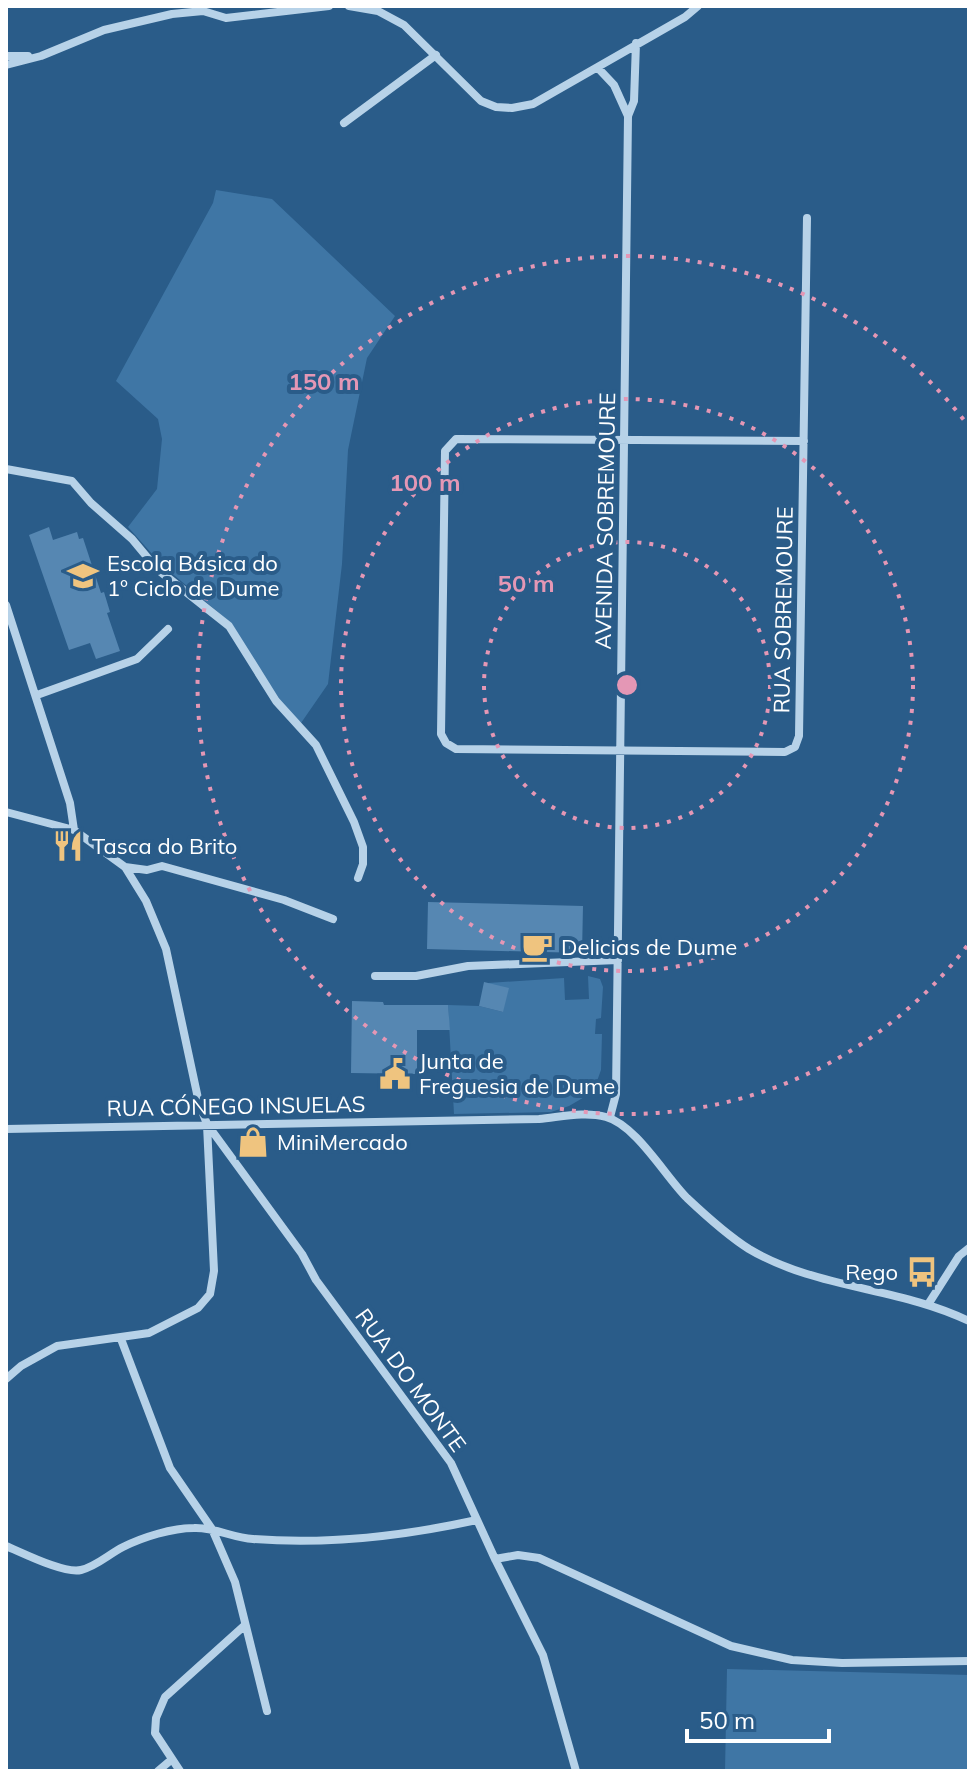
<svg xmlns="http://www.w3.org/2000/svg" width="975" height="1777" viewBox="0 0 975 1777" font-family="Mulish,sans-serif">
	<style>
		.green { fill: #3f76a5 }
		.building { fill: #5687b2 }
		.lines { fill: none; stroke-linecap: round; stroke-linejoin: round }
		.minor { stroke: #b7d2e8; stroke-width: 8 }
		.ring { fill: none; stroke: #e497b5; stroke-width: 4; stroke-dasharray: 4 8 }
		.labels { text-anchor: middle; dominant-baseline: central; stroke-width: 8; stroke-linejoin: round; paint-order: stroke }
		.street-label { font-size: 22px; fill: #fff; stroke: #2a5c89 }
		.poi-label { font-size: 22px; fill: #fff; stroke: #2a5c89; text-anchor: start }
		.centre { fill: #e497b5; stroke: #2a5c89; stroke-width: 4 }
		.ring-label { font-size: 24px; text-anchor: middle; font-weight: bold; fill: #e497b5; stroke: #2a5c89; stroke-width: 8; stroke-linejoin: round; paint-order: stroke }
	</style>
	<rect width="100%" height="100%" fill="#2a5c89"/>
	<path class="green" d="M216,190L272,199L395,316L367,358L348,450L342,564L328,684L301,723L278,699L231,623L162,565L128,527L157,489L162,439L158,419L116,381L213,203Z
		M588,976L600,979L603,987L601,1018L596,1019L595,1034H602L601,1070L593,1092L569,1106L551,1112L454,1114L448,1005L479,1006L503,1012L488,983L564,978L565,1000L589,999Z
		M727,1669L969,1675V1771H725Z"/>
	<path class="building" d="M49,527L53,540L77,532L79,539L83,538L101,593L104,592L110,612L107,613L120,651L96,659L90,643L69,650L29,535Z
		M428,902L583,906L582,953L427,949Z
		M484,982L509,988L503,1012L479,1006Z
		M352,1001L383,1002L384,1005H448L450,1030H417V1074L351,1073Z"/>
	<g class="lines">
		<path class="minor" d="M349,6L378,11L404,25L481,101L496,107L512,108L533,104L685,17L698,6
			M6,56H28
			M6,65L41,56L104,30L172,14L203,11L226,18L329,6
			M598,68L614,85L628,116
			M344,123L436,55
			M804,441L456,439L445,451L441,734L446,743L456,749L785,752L795,747L799,736L807,218
			M6,469L72,481L91,503L132,539L157,569L229,626L276,701L316,745L354,822L363,847V864L358,878
			M6,605L70,803L74,830
			M37,695L137,659L168,629
			M6,812L74,830L125,867L146,901L166,949L199,1103L207,1124L302,1254L316,1280L451,1463L495,1559L543,1655L576,1771
			M125,867L147,870L162,866L284,900L333,919
			M375,976H416L468,966L618,960
			M610,1117L616,1094L628,116L634,101L636,43
			M6,1129L539,1119C561,1117 585,1111 606,1117C636,1125 665,1176 687,1198C704,1214 730,1237 749,1249C816,1289 899,1287 969,1321
			M929,1303L959,1256L969,1248
			M121,1339L170,1468L212,1529L235,1582L267,1711
			M6,1379L21,1366L57,1346L149,1333L198,1308L210,1294L214,1271L207,1125
			M6,1546C23,1553 64,1574 81,1570C97,1566 109,1554 123,1547C143,1537 172,1528 194,1528C214,1527 233,1538 253,1539C328,1545 404,1536 477,1520
			M495,1559L518,1555L539,1558L731,1646L792,1660L842,1663L969,1661
			M158,1771L171,1760
			M180,1771L155,1733L156,1718L165,1697L244,1626"/>
	</g>
	<g class="ring">
		<circle cx="627" cy="685" r="143"/>
		<circle cx="627" cy="685" r="286"/>
		<path d="M967 946A429 429 0 1 1 967 424"/>
	</g>
	<defs>
		<symbol id="school-bare" viewBox="-9 -9 18 18"><path d="M0-5L7-2L0 1L-7-2ZM-4 1L0 2.5L4 1V4Q0 6-4 4Z" fill="#efc47f" stroke="#2a5c89" stroke-width="2.5" paint-order="stroke"/></symbol>
		<symbol id="restaurant-bare" viewBox="-9 -9 18 18"><path d="M-5-6h1v4h1v-4h1v4h1v-4h1v5L-1.5 .5V6h-2V.5L-5-1ZM5-6V6H3V1.5H1.5Q1.5-4 5-6Z" fill="#efc47f" stroke="#2a5c89" stroke-width="2.5" paint-order="stroke"/></symbol>
		<symbol id="cafe-bare" viewBox="-9 -9 18 18"><path d="M-5.5-4.5H6V0H3Q3 3.5 0 3.5H-2.5Q-5.5 3.5-5.5 0ZM3-3.2v2h1.7v-2ZM-6 4.5H4V6H-6Z" fill="#efc47f" stroke="#2a5c89" stroke-width="2.5" paint-order="stroke"/></symbol>
		<symbol id="civic-bare" viewBox="-9 -9 18 18"><path d="M-.6-6.5H3V-4.5H.6V-3L4-1V1h2V6H-6V1h2V-1L-.6-3ZM-1.2 2.5V6h2.4V2.5Z" fill="#efc47f" stroke="#2a5c89" stroke-width="2.5" paint-order="stroke"/></symbol>
		<symbol id="shop-bare" viewBox="-9 -9 18 18"><path d="M-5-2.5h2.3a2.7 3.5 0 0 1 5.4 0H5L5.5 6h-11ZM-1.5-2.5h3a1.5 2.3 0 0 0-3 0Z" fill="#efc47f" stroke="#2a5c89" stroke-width="2.5" paint-order="stroke"/></symbol>
		<symbol id="bus-bare" viewBox="-9 -9 18 18"><path d="M-5-6H5V4H4V6H2V4H-2V6H-4V4H-5ZM-3.5-4V0h7V-4ZM-3.5 1.2v1.5H-2V1.2ZM2 1.2v1.5H3.5V1.2Z" fill="#efc47f" stroke="#2a5c89" stroke-width="2.5" paint-order="stroke"/></symbol>
	</defs>
	<g fill-rule="evenodd">
		<use href="#school-bare" x="61" y="554" width="44" height="44"/>
		<use href="#restaurant-bare" x="46" y="824" width="44" height="44"/>
		<use href="#cafe-bare" x="515" y="925" width="44" height="44"/>
		<use href="#civic-bare" x="373" y="1052" width="44" height="44"/>
		<use href="#shop-bare" x="231" y="1120" width="44" height="44"/>
		<use href="#bus-bare" x="900" y="1250" width="44" height="44"/>
	</g>
	<g class="labels">
		<g class="street-label">
			<text transform="translate(605 521) rotate(-89)">AVENIDA SOBREMOURE</text>
			<text transform="translate(783 610) rotate(-89)">RUA SOBREMOURE</text>
			<text transform="translate(236 1106) rotate(-1)">RUA CÓNEGO INSUELAS</text>
			<text transform="translate(411 1380) rotate(54)">RUA DO MONTE</text>
		</g>
		<g class="poi-label">
			<text x="107" y="563">Escola Básica do<tspan x="107" dy="25">1º Ciclo de Dume</tspan></text>
			<text x="92" y="846">Tasca do Brito</text>
			<text x="561" y="947">Delicias de Dume</text>
			<text x="419" y="1061">Junta de<tspan x="419" dy="25">Freguesia de Dume</tspan></text>
			<text x="277" y="1142">MiniMercado</text>
			<text x="898" y="1272" text-anchor="end">Rego</text>
		</g>
	</g>
	<circle cx="627" cy="685" r="12" class="centre"/>
	<g class="ring-label">
		<text x="324" y="390">150 m</text>
		<text x="425" y="491">100 m</text>
		<text x="526" y="592">50 m</text>
	</g>
	<rect width="975" height="1777" fill="none" stroke="#ffffff" stroke-width="16"/>
	<path d="M687 1729v12h142v-12" fill="none" stroke="#ffffff" stroke-width="4"/>
	<text x="699" y="1729" font-size="24" fill="#ffffff" stroke="#2a5c89" stroke-width="6" paint-order="stroke">50 m</text>
</svg>
